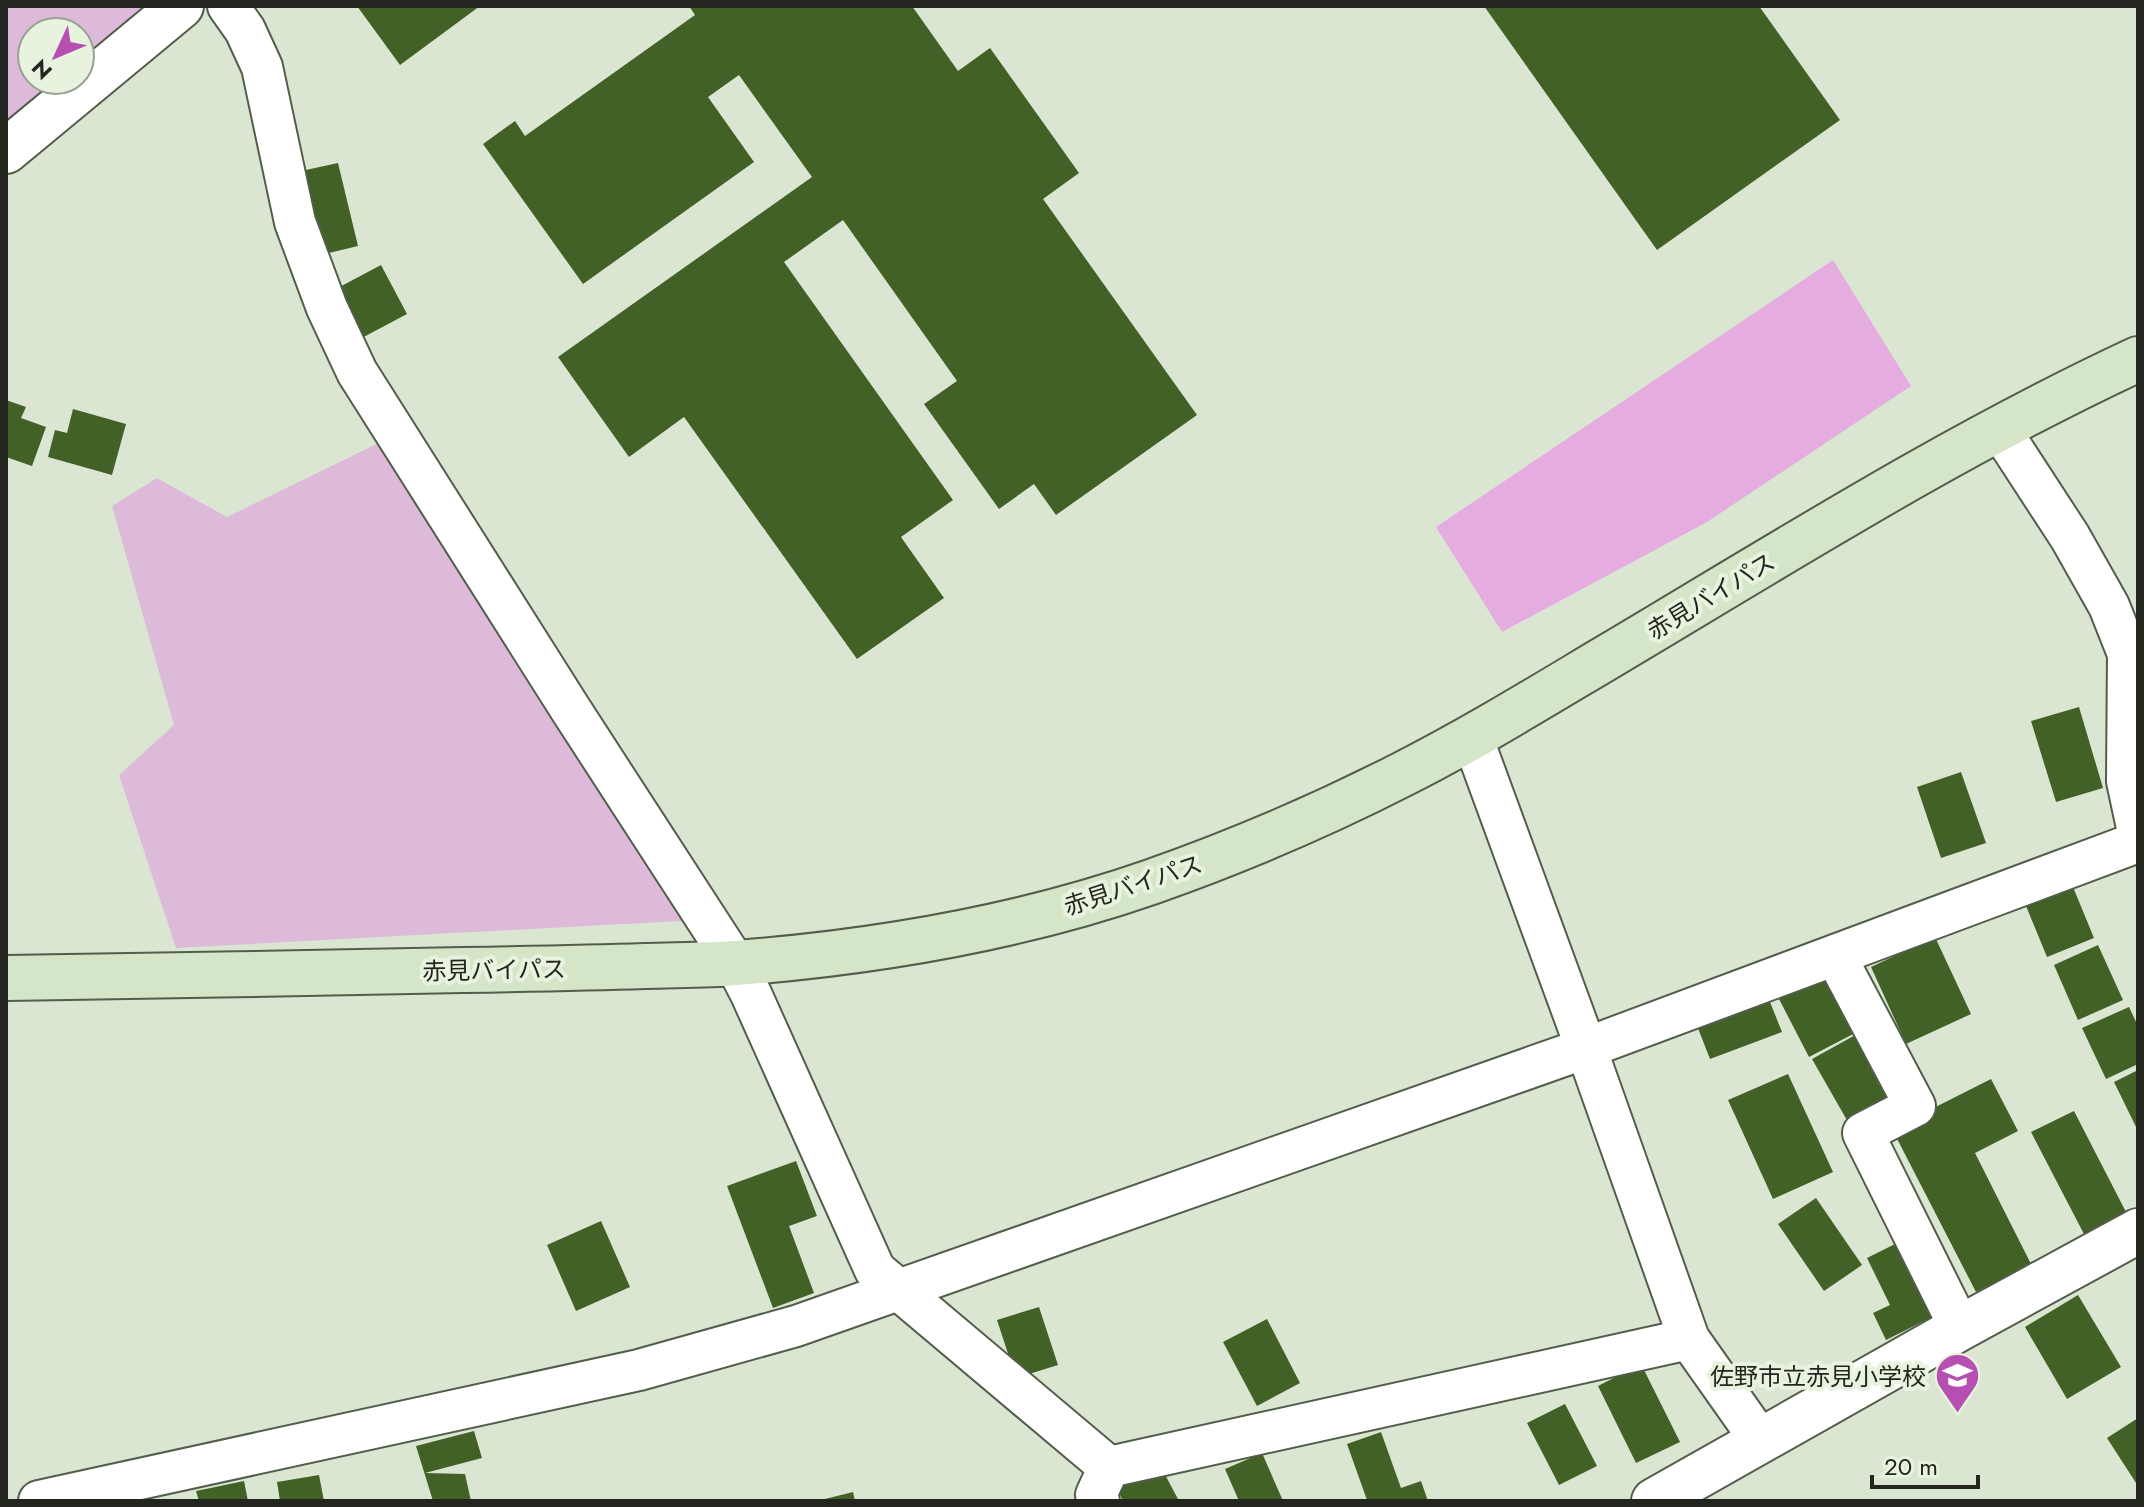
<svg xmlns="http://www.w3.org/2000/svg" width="2144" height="1507" viewBox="0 0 2144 1507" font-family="Jost,'Noto Sans JP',sans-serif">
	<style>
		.green { fill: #debada }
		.water { fill: #e5acdf }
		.building { fill: #426126 }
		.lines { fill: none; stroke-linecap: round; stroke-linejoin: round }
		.minor-casing { stroke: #535d4b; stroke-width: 44 }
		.tertiary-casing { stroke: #535d4b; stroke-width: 48 }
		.secondary-casing { stroke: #535d4b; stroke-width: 48 }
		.minor { stroke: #fff; stroke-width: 40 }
		.tertiary { stroke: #fff; stroke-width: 44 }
		.secondary { stroke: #d5e5c7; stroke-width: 44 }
		.labels { text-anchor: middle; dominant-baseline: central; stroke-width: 8; stroke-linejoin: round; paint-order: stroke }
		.street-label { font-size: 24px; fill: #22261f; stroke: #e7f3df }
		.poi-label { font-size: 24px; fill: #22261f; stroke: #e7f3df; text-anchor: end }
	</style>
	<rect width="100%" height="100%" fill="#dae6d2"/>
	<path class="green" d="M6,6H148L80,66V32H32V80H63L6,127Z
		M391,437L699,920L176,948L119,775L174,725L112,506L157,478L227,517Z"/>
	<path class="water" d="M1833,260L1911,386L1707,522L1502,632L1436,527Z"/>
	<path class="building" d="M357,6H480L400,65Z
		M689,6H912L958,71L990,48L1079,173L1043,199L1197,415L1056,515L1034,484L999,509L924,404L957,381L843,220L784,262L953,500L901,537L944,598L857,659L684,417L629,457L558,357L812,177L739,75L708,97L754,162L583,284L483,144L515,121L525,136L695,15Z
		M1484,6H1759L1840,120L1657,250Z
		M338,163L358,246L312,257L292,173Z
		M381,265L407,314L358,340L332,291Z
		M6,400L26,407L21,418L46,427L32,466L6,457Z
		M73,409L126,424L112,475L48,457L55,430L67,433Z
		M2079,707L2103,788L2056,802L2031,721Z
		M1961,772L1986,843L1941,858L1917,787Z
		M2073,887L2094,938L2047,957L2026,906Z
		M1935,937L1971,1014L1906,1044L1871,967Z
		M2098,945L2123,1000L2078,1020L2054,965Z
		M1827,975L1857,1032L1809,1057L1779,999Z
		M1768,997L1782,1032L1710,1059L1696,1023Z
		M2129,1007L2138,1026V1064L2106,1079L2082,1028Z
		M1859,1033L1894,1095L1848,1122L1812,1059Z
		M2138,1070V1131L2114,1082Z
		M1788,1074L1833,1172L1773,1199L1728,1100Z
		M1991,1079L2018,1131L1975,1153L2031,1264L1976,1292L1892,1129Z
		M2074,1111L2127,1214L2085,1236L2031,1132Z
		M796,1161L817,1216L789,1226L814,1293L773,1308L727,1186Z
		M1816,1198L1862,1265L1824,1291L1778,1224Z
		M601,1221L630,1287L576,1311L547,1245Z
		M1899,1242L1936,1315L1886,1340L1873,1313L1890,1305L1867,1258Z
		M2078,1295L2121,1367L2067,1399L2025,1327Z
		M1039,1307L1058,1365L1016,1378L997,1320Z
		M1267,1319L1300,1383L1257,1406L1223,1342Z
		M1641,1364L1680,1442L1636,1463L1598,1386Z
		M1565,1404L1597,1466L1559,1485L1527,1423Z
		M2138,1418V1486L2107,1438Z
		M474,1431L482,1458L425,1473L465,1474L471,1501H433L416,1446Z
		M1381,1432L1401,1488L1421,1481L1428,1501H1372L1371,1499L1367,1500L1347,1444Z
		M1262,1453L1283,1501H1239L1225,1469Z
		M1161,1467L1179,1501H1123L1117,1489Z
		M319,1475L324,1501H280L277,1482Z
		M244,1481L248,1501H199L196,1491Z
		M853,1492L855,1501H821V1500Z"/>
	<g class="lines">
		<defs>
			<path id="minor" d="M228,6L245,30L262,67L295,222L327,308L357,372L571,710L735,963L751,994L875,1270L1109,1467L1689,1339
				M1999,428L2070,537L2109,606L2128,654L2127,781L2138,832
				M1472,737L1586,1048L1689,1339L1761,1441
				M1835,955L1915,1106L1863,1133L1960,1328
				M39,1501L639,1370L796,1326L1586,1048L2138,842
				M1099,1501L1096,1495L1109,1467"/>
			<path id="tertiary" d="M6,151L181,6
				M1654,1501L1960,1328L2138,1231"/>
			<path id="secondary" d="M6,978C158,976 311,973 463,970C524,969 585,968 645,966C676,965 707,965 737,963C876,952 1019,928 1151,882C1236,852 1321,816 1403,774C1474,738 1542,696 1611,655C1784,552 1955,444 2138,359"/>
		</defs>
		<use href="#minor" class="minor-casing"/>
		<use href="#tertiary" class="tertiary-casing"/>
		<use href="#secondary" class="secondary-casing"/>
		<use href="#minor" class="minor"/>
		<use href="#tertiary" class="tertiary"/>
		<use href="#secondary" class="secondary"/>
	</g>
	<defs>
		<symbol id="school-pin" viewBox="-11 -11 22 30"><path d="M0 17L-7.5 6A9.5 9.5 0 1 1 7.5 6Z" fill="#b74eb1" stroke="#e7f3df"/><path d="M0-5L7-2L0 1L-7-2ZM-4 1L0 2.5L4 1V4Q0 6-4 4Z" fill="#fff"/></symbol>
	</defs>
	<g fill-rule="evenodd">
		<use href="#school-pin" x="1932" y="1350" width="51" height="69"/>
	</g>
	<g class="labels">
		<g class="street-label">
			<text transform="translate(1711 596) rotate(-31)">赤見バイパス</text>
			<text transform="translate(1133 885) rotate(-18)">赤見バイパス</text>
			<text transform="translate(494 970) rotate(-1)">赤見バイパス</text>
		</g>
		<g class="poi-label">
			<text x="1926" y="1376">佐野市立赤見小学校</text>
		</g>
	</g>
	<rect width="2144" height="1507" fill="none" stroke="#22261f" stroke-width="16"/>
	<g transform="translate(56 56) rotate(226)"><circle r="38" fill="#e7f3df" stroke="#98a192" stroke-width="2"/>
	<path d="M0-6L14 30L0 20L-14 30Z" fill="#b74eb1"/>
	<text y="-12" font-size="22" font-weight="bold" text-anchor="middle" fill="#22261f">N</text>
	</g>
	<path d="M1872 1475v12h106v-12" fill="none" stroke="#22261f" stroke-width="4"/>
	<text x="1884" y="1475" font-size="24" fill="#22261f" stroke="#e7f3df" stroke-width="6" paint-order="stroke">20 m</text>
</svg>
